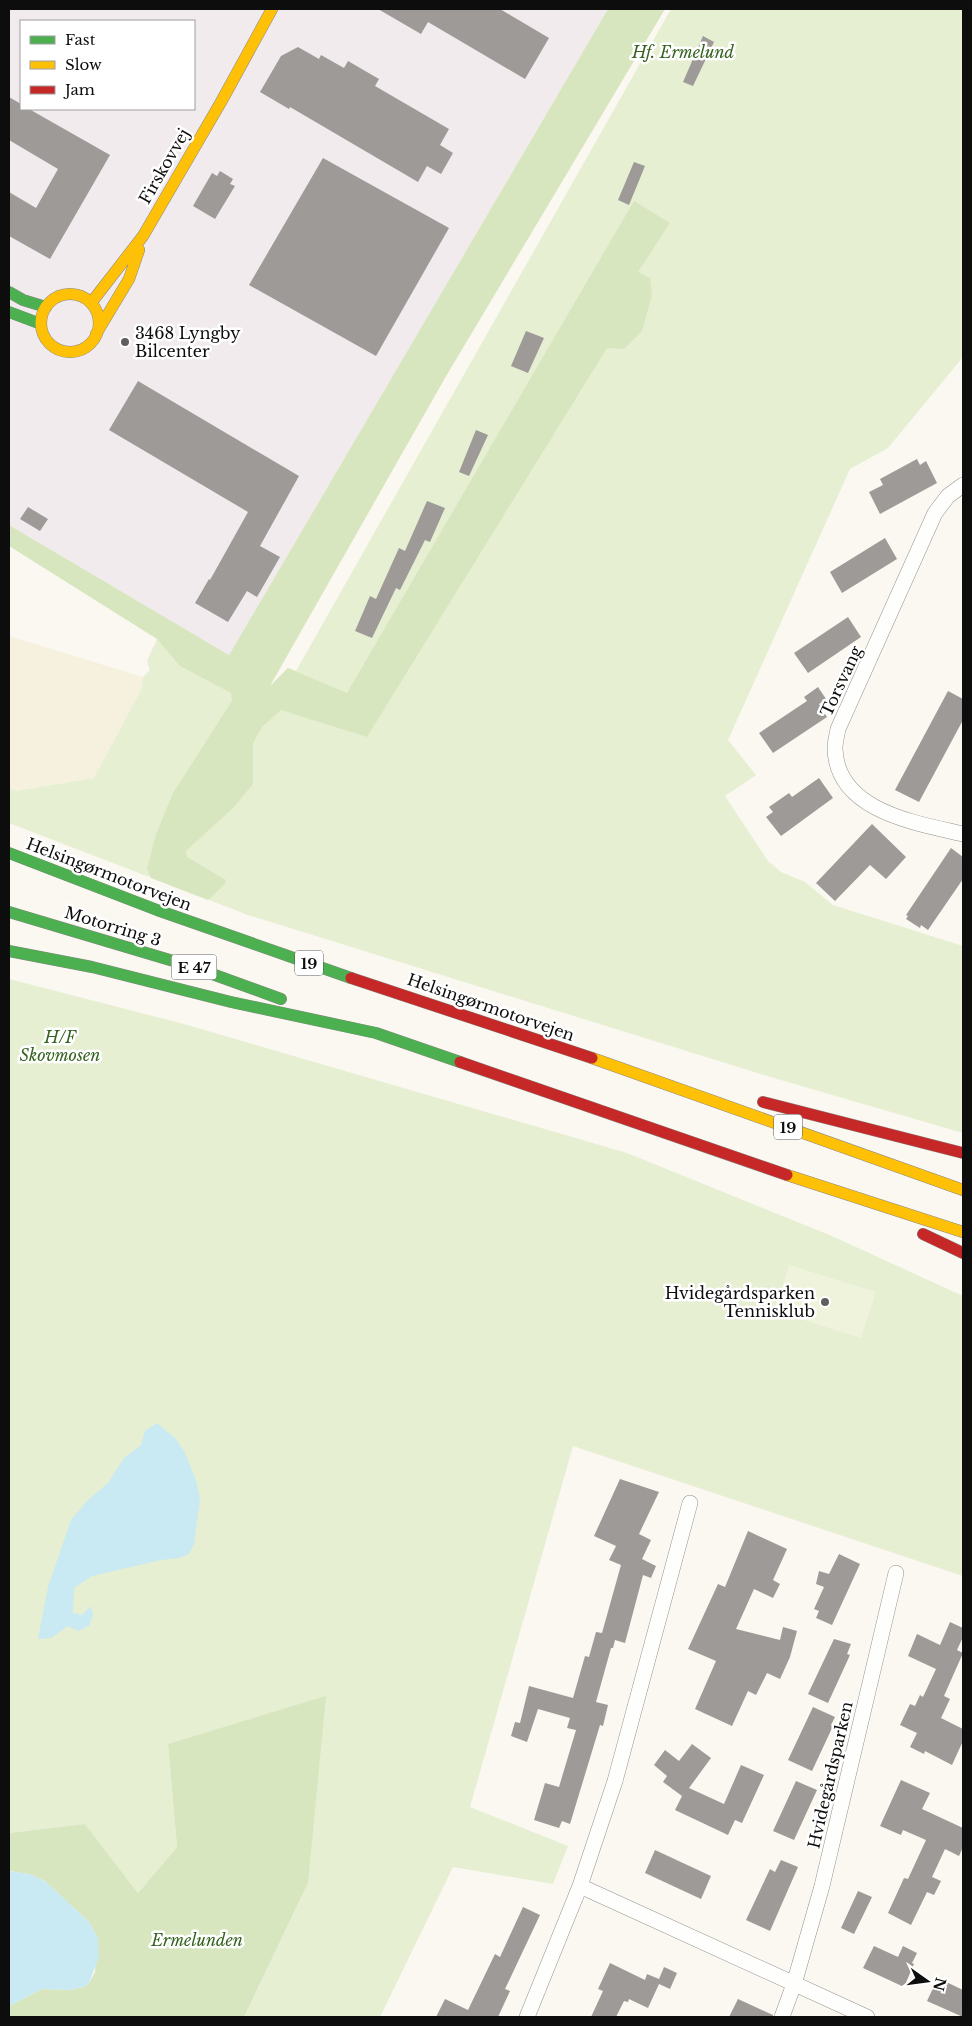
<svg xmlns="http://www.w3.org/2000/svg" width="972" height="2026" viewBox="0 0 972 2026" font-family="'Libre Baskerville',serif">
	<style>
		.industrial { fill: #f1ebee; fill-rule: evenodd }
		.farmland { fill: #f6f1de }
		.green { fill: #e6efd2 }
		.forest { fill: #d8e6c0 }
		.pitch { fill: #eff3dc }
		.water { fill: #c9e9f3 }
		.building { fill: #9d9a97 }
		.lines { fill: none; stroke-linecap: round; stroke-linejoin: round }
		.street-casing { stroke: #949390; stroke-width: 16 }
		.fast-casing { stroke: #8a8986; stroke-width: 12 }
		.slow-casing { stroke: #8a8986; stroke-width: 12 }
		.jam-casing { stroke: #8a8986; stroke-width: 12 }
		.street { stroke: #fefefd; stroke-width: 15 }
		.fast { stroke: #4caf50; stroke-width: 11 }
		.slow { stroke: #ffc107; stroke-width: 11 }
		.jam { stroke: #c62828; stroke-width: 11 }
		.poi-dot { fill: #605f5d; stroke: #fff; stroke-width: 2 }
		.labels { text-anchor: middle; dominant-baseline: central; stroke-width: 5; stroke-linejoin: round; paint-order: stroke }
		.shield { fill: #fff; stroke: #565656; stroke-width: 1 }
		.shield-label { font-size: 15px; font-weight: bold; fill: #0d0d0d }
		.park-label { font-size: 16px; font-style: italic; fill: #35621f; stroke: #fff }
		.street-label { font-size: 16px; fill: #0d0d0d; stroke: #fff }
		.poi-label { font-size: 16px; fill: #0d0d0d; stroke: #fff; text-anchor: start }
	</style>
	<rect width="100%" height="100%" fill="#faf8f1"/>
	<path class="industrial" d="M9,9H608L229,655L9,525ZM21,21H194V109H21Z"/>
	<path class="farmland" d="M9,636L143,677L142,688L94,778L17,791L9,788Z"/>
	<path class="green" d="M671,9H963V357L888,448L850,469L728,740L756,775L725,796L768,861L781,872L805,882L833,905L963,946V1133L774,1078L248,915L9,823V788L17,791L94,778L142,688L143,677L150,670L147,661L157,639L269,688L288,668L296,671Z
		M9,979L184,1024L627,1153L832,1236L963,1296V1576L573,1446L470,1807L568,1846L553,1884L453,1867L380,2017H244L308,1883L168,1744L177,1847L138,1893L85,1824L9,1833Z"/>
	<path class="forest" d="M608,9H665L445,378L270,686L288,668L347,693L634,201L670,223L638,272L650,278L652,295L642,331L624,349L607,348L367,737L281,710L262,727L253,743V784L234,807L186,851L187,857L226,880L224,885L208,900L151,878L147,869L156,834L173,793L232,701L231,693L180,666L157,639L9,546V525L229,655Z
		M326,1696L308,1883L244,2017H9V2006L42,1989L70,1990L83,1987L89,1983L95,1972L98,1938L89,1922L45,1881L29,1874L9,1871V1833L85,1824L138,1893L177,1847L168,1744Z"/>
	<path class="pitch" d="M789,1265L876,1292L861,1338L775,1311Z"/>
	<path class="water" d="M157,1423L176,1439L184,1451L196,1480L200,1499L194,1544L189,1554L179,1558L161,1560L92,1576L74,1588L73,1613L82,1615L91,1606L93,1615L89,1626L78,1631L68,1626L51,1638L38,1639L48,1587L71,1520L88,1500L108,1483L124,1458L141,1445L145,1431Z
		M9,1871L29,1874L45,1881L71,1905L89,1922L98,1938L99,1957L89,1983L83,1987L70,1990L42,1989L9,2006Z"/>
	<path class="building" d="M378,9H500L549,38L525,79L428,22L421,34Z
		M703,36L714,42L693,86L683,82Z
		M298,47L319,59L321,55L344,68L348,61L379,79L375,86L449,129L440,145L453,153L441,174L427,166L418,182L290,107L289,109L260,92L281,56Z
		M9,97L21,104V109H29L110,155L50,259L9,236V192L36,208L58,169L9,140Z
		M323,158L449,228L376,356L249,285Z
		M634,162L645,166L629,205L618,200Z
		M220,171L233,179L230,184L235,186L215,219L193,206L212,173L217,176Z
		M526,331L544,338L528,373L511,366Z
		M138,381L299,476L260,546L280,557L257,597L247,591L228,622L195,603L209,579L210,580L248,512L109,430Z
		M476,430L488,435L469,476L459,472Z
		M917,459L920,465L926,461L937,483L880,514L869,492L883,485L880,479Z
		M427,501L445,508L430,542L425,540L400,590L396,588L372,638L355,631L370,596L376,599L399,548L405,551Z
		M28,507L48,519L40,531L20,519Z
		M885,538L897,559L842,593L830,572Z
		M848,617L861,637L808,673L794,653Z
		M818,687L826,699L819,704L827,717L773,753L759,733L807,701L804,697Z
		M948,691L963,699V720L919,802L895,790Z
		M819,778L833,798L781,836L766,817L773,812L769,807L789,793L792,797Z
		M872,824L906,857L886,879L870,865L835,901L816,883Z
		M951,848L963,857V879L928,930L921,925L920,928L906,919L908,916L906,915Z
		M620,1479L659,1492L639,1534L651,1540L642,1559L656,1566L651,1578L643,1575L625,1643L615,1640L613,1648H611L596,1702L608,1705L603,1726L600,1725L570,1824L562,1821L559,1828L534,1820L545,1783L559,1787L576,1730L567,1728L570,1718L538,1709L527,1742L511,1736L515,1722L520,1723L529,1686L573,1698L585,1656L589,1657L596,1632L602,1633L621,1565L609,1560L616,1546L594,1536Z
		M748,1531L787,1549L773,1580L780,1584L773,1598L754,1589L736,1629L780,1640L783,1627L797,1631L790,1657L780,1679L767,1673L756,1695L748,1691L732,1726L695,1709L716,1661L688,1649L718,1584L725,1587Z
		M839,1554L860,1564L832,1625L816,1618L819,1611L814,1609L824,1587L816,1584L819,1571L829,1574Z
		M950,1622L963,1628V1637L957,1650L963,1653L944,1696L950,1699L941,1718L963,1729V1741L952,1765L925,1751L924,1754L910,1747L917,1733L900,1725L910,1704L915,1706L920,1695L923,1697L936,1669L908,1656L917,1634L940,1645Z
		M834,1639L851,1644L847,1654L850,1655L828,1703L808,1694Z
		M813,1707L835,1717L831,1725L833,1726L812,1771L788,1760Z
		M692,1744L711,1758L689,1788L724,1804L741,1765L764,1775L742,1823L735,1820L728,1835L675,1810L682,1796L663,1782L667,1776L654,1765L665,1750L679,1761Z
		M901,1780L930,1793L922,1809L963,1828V1847L959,1856L945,1849L932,1877L941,1881L934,1895L927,1892L911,1925L888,1913L904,1878L908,1879L926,1840L903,1830L901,1835L880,1826Z
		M796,1781L817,1790L794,1840L773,1831Z
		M655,1850L711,1876L701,1899L645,1873Z
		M781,1860L798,1867L770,1931L746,1920L770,1869L775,1872Z
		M858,1891L872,1897L854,1934L841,1928Z
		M523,1907L540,1915L505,1989L510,1991L498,2017H436L445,1999L468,2010L495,1954L500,1957Z
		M874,1946L898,1957L903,1946L917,1953L912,1963L914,1964L904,1987L863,1968Z
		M610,1963L645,1980L647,1974L659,1979L664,1967L677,1973L670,1989L659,1984L648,2008L629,1999L628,2002L624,2001L616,2017H591L603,1991L598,1989Z
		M938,1978L963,1990V2017L927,2001Z
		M738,1999L773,2015V2017H729Z"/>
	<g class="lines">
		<defs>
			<path id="street" d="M963,485L948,496L935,513L838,729C837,735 835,742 835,748C836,811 916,823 963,834
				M580,1886L867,2017
				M527,2017L580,1886L615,1781L690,1503
				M782,2017L794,1984L822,1886L896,1573"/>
			<path id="fast" d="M9,292L23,300L46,307
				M9,312L41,324
				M9,853L157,910L351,978
				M9,912L190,966L281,999
				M9,951L92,967L231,1002L376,1033L460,1062"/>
			<path id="slow" d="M41 323a29 29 0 1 1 58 0a29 29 0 1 1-58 0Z
				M91,303L143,236L221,102L272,9
				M96,334L129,279L139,250
				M592,1058L963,1190
				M787,1175L963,1232"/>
			<path id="jam" d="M351,978L592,1058
				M460,1062L787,1175
				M763,1102L963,1153
				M923,1234L963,1253"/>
		</defs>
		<use href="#street" class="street-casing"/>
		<use href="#fast" class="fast-casing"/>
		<use href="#slow" class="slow-casing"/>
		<use href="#jam" class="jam-casing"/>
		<use href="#street" class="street"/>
		<use href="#fast" class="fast"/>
		<use href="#slow" class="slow"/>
		<use href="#jam" class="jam"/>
	</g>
	<g class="poi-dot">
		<circle cx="125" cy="342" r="5"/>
		<circle cx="825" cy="1302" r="5"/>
	</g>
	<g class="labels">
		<g class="shield">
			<rect x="295" y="950.5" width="28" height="25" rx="4"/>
			<rect x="171.5" y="954.5" width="45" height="25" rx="4"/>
			<rect x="774" y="1114.5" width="28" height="25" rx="4"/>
		</g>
		<g class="shield-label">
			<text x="309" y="963">19</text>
			<text x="194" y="967">E 47</text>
			<text x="788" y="1127">19</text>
		</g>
		<g class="park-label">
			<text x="683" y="52">Hf. Ermelund</text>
			<text x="60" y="1037">H/F<tspan x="60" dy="18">Skovmosen</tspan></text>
			<text x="197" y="1940">Ermelunden</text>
		</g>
		<g class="street-label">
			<text transform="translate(164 166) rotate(-60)">Firskovvej</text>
			<text transform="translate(841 681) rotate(-65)">Torsvang</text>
			<text transform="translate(109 874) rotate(21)">Helsingørmotorvejen</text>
			<text transform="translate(113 926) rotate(17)">Motorring 3</text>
			<text transform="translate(491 1007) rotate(19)">Helsingørmotorvejen</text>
			<text transform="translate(830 1775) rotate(-77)">Hvidegårdsparken</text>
		</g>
		<g class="poi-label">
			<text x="135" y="333">3468 Lyngby<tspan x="135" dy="18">Bilcenter</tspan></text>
			<text x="815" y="1293" text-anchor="end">Hvidegårdsparken<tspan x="815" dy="18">Tennisklub</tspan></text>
		</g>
	</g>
	<rect width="972" height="2026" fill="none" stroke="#0d0d0d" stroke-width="20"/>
	<rect x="20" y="20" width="175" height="90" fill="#ffffff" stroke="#9e9e9e"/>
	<rect x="30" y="36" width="25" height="8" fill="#4caf50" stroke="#9e9e9e"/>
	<text x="65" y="45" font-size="15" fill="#0d0d0d">Fast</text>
	<rect x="30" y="61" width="25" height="8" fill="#ffc107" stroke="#9e9e9e"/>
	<text x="65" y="70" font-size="15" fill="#0d0d0d">Slow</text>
	<rect x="30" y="86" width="25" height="8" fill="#c62828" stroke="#9e9e9e"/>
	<text x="65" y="95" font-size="15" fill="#0d0d0d">Jam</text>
	<g transform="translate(927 1981) rotate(104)" stroke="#ffffff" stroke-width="4" paint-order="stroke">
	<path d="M0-4L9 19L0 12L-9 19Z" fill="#0d0d0d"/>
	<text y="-8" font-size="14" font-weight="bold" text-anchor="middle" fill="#0d0d0d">N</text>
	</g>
</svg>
